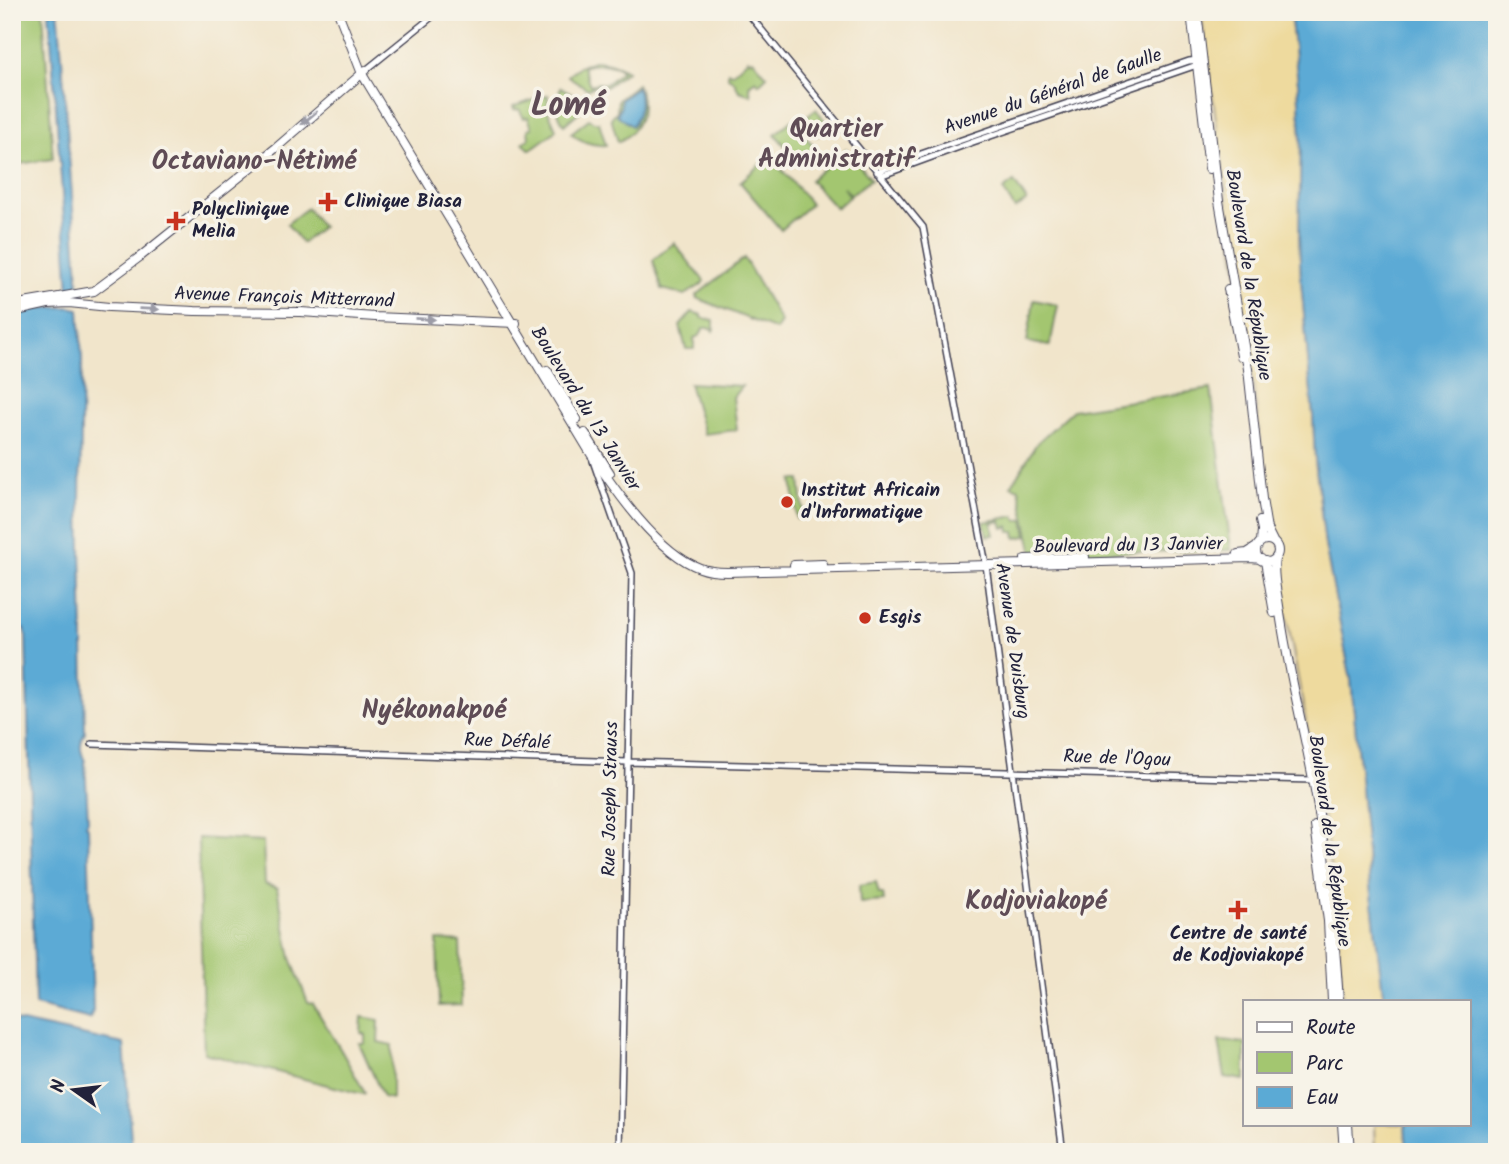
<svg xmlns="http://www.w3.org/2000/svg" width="1509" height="1164" viewBox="0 0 1509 1164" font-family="Kalam,sans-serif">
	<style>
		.green { fill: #a3c670; stroke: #627456; stroke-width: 2; fill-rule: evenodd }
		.sand { fill: #eeda9e; stroke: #887e6c; stroke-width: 2 }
		.water { fill: #5baad5; stroke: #3e6688; stroke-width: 2 }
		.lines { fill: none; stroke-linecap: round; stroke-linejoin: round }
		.secondary-casing { stroke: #413f51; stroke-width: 8 }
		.highway-casing { stroke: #413f51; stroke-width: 10 }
		.secondary { stroke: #fff; stroke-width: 5 }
		.highway { stroke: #fff; stroke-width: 8 }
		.oneway { fill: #9c9ca7 }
		.poi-dot { fill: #c8321e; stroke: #f7f3e8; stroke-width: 2.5 }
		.labels { text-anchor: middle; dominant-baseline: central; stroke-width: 7; stroke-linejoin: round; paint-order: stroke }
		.street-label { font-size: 19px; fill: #22223b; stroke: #f7f3e8 }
		.poi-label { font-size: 19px; font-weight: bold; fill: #22223b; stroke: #f7f3e8; text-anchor: start }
		.district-label { font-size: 26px; font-weight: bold; fill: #5f4c56; stroke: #f7f3e8 }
		.town-label { font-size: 33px; font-weight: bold; fill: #5f4c56; stroke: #f7f3e8 }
	</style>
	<rect width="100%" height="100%" fill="#f7f3e8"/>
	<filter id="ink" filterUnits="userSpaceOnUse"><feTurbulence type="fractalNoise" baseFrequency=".0143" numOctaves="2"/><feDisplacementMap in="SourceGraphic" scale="14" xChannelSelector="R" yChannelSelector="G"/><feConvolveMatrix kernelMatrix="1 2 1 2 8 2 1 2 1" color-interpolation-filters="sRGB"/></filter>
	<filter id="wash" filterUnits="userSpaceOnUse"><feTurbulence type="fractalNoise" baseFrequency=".00686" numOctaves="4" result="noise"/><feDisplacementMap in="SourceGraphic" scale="28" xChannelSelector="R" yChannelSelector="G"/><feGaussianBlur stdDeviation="1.57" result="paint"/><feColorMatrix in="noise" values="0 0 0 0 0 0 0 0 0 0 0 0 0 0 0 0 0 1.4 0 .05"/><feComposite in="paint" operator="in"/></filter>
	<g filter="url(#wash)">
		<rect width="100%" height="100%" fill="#f1e5cb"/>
		<path class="green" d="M12,12H43L53,159L12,165Z
			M748,59L750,61L753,59L767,76L759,84L756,80L749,85L751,95L739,91L734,81L728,77V72L733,73Z
			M594,61C607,62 616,64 627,71L606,87L597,85L588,89L568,76C575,67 584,64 594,61ZM603,64L617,67L622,71L606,84L598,83L590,85L583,67L589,65Z
			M637,84C648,106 640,131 618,142L611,118L617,111L618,100Z
			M561,87L581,99L580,103L581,110L564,125C556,113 555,100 561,87Z
			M548,95V111L556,129L553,133L531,149H529L523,142L529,139L528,129L532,128L528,117L524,118L519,109L514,110L513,107Z
			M816,109L829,126L817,136L803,119Z
			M589,119L594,122H599L606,145C593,146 581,142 571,133Z
			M792,120L815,148L799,162L775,134Z
			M846,149L871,179L851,195L843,187L850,196L836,208L810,180Z
			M770,156L811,204L781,230L740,182Z
			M1014,182L1027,201L1015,209L1003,190Z
			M307,208L322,227L302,243L287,224Z
			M674,243L704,281L701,285L685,295L662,289L653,260Z
			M744,258L781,322L776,330L697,298V295Z
			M1034,300L1058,305L1050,346L1027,342Z
			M692,312L702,315V318L714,320V329L713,331L711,328H703C701,336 699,336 694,338V349H686L680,326Z
			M689,383L742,386L733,397L737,430L704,434Z
			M1211,389L1231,550L1033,554L1019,489L1011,486L1037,443L1073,410Z
			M800,480L804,518L797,519L792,480Z
			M1015,516L1017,521L1024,519L1027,536L1016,538L1015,532H1010L1009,526L1003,528L1001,521L992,523L994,535L987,536L984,522Z
			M198,838L263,842L265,884L277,888L291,958L308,1003L313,1004L342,1052L365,1093L363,1094L354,1092L204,1053Z
			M876,882L879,894H883L884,901L860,903L859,885Z
			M437,940L460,942L462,1005L439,1006Z
			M362,1017L379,1020L378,1042L392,1045V1099L383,1097L359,1043H365V1034L361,1033Z
			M1219,1041L1245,1043V1080L1225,1077Z"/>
		<path class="sand" d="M1201,12H1290L1298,83L1301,138L1299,238L1301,281L1313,416L1315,460L1325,545L1351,680L1370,886L1384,1001H1343L1337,920L1325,825L1278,569L1281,547L1273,529Z
			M1374,1124H1405L1407,1152H1375Z"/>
		<path class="water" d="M49,12H58L59,18L79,290L69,291Z
			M1290,12H1497V1152H1407L1405,1124H1469V1001H1384L1370,886L1351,680L1325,545L1315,460L1313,416L1301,281L1299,238L1301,138L1298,83Z
			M637,87C642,101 640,114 632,126L617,115L621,106V100Z
			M70,307L79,309L82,360L80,500L85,733C79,743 80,751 85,761L88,820L86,825L88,827L93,1011L90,1019L35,1005L26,635L25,629L12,625V314L42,308Z
			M12,1020L124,1044L132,1152H12Z"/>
	</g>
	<g filter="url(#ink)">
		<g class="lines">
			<defs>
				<path id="secondary" d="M747,12L923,227L986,565L1063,1152
					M366,70L438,12
					M877,172L921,154L1189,61L1199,60
					M880,176L973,142L1197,65
					M593,461L632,573L620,1152
					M92,744L627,762L1313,780"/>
				<path id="highway" d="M338,12L362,74L591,454C615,490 658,553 700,568C708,571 717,572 727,572L1251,558L1261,559
					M1191,12L1209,169
					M1197,12L1219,201L1248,369L1262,499L1267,529L1273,541
					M1228,289L1241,356
					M12,305L94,291L141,256L277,147L366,70
					M12,312L48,304L69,303L109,307L195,311L301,312L375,317L516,323
					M547,370L577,419
					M585,433L610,473
					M1260,521L1262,530L1261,542
					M1256 551a11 11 0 1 1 22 0a11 11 0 1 1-22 0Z
					M1238,554L1247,553L1258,546
					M1025,559L1085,557
					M1275,559C1272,574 1277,591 1279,606C1287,665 1302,722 1313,779C1327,853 1334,926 1339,1001
					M1265,561L1274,613
					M794,565L823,564
					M1315,826L1328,921L1332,1001
					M1342,1124L1344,1152
					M1348,1124L1350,1152"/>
			</defs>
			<use href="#secondary" class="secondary-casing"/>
			<use href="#highway" class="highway-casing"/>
			<use href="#secondary" class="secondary"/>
			<use href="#highway" class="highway"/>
		</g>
		<defs><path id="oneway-solid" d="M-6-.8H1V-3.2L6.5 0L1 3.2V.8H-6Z" transform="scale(1.75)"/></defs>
		<g class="oneway">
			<use href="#oneway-solid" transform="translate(309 118) rotate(140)"/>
			<use href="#oneway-solid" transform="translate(149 309) rotate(2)"/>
			<use href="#oneway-solid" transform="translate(425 319) rotate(3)"/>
		</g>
	</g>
	<g class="poi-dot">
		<path d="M324.5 191.5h7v7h7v7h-7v7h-7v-7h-7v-7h7z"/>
		<path d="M172.5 210.5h7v7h7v7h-7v7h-7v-7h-7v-7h7z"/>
		<circle cx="787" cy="502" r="7"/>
		<circle cx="865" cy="618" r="7"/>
		<path d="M1234.5 899.5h7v7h7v7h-7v7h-7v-7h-7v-7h7z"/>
	</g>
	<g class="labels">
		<g class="street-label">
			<text transform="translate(1053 92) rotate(-19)">Avenue du Général de Gaulle</text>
			<text transform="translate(1248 275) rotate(81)">Boulevard de la République</text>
			<text transform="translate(284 298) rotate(2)">Avenue François Mitterrand</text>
			<text transform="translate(585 409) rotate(58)">Boulevard du 13 Janvier</text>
			<text transform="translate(1128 546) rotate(-1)">Boulevard du 13 Janvier</text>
			<text transform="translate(1012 641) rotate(82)">Avenue de Duisburg</text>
			<text transform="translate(507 742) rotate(2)">Rue Défalé</text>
			<text transform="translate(1117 759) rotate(2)">Rue de l'Ogou</text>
			<text transform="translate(611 799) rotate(-89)">Rue Joseph Strauss</text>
			<text transform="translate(1329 841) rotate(82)">Boulevard de la République</text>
		</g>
		<g class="poi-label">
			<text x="344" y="202">Clinique Biasa</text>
			<text x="192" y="210">Polyclinique<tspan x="192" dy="22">Melia</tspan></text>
			<text x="801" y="491">Institut Africain<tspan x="801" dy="22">d'Informatique</tspan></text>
			<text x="879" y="618">Esgis</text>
			<text x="1238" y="934" text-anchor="middle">Centre de santé<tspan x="1238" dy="22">de Kodjoviakopé</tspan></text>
		</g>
		<g class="district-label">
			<text x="836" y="130">Quartier<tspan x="836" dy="30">Administratif</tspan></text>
			<text x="254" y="162">Octaviano-Nétimé</text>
			<text x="434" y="711">Nyékonakpoé</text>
			<text x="1036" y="902">Kodjoviakopé</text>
		</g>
		<g class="town-label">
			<text x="568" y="106">Lomé</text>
		</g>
	</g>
	<rect width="1509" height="1164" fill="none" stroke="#f7f3e8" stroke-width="42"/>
	<rect x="1243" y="1000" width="228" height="126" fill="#f7f3e8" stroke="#a29fa3" stroke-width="2"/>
	<rect x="1257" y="1022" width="35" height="10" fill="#ffffff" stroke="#a29fa3" stroke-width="2"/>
	<text x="1306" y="1034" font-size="21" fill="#22223b">Route</text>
	<rect x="1257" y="1052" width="35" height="21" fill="#a3c670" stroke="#a29fa3" stroke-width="2"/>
	<text x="1306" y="1070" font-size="21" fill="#22223b">Parc</text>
	<rect x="1257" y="1087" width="35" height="21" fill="#5baad5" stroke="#a29fa3" stroke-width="2"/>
	<text x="1306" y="1104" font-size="21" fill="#22223b">Eau</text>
	<g transform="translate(74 1090) rotate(284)" stroke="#f7f3e8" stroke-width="5" paint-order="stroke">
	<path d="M0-5L12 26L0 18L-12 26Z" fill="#22223b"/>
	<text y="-10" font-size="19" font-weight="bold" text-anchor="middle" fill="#22223b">N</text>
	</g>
</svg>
